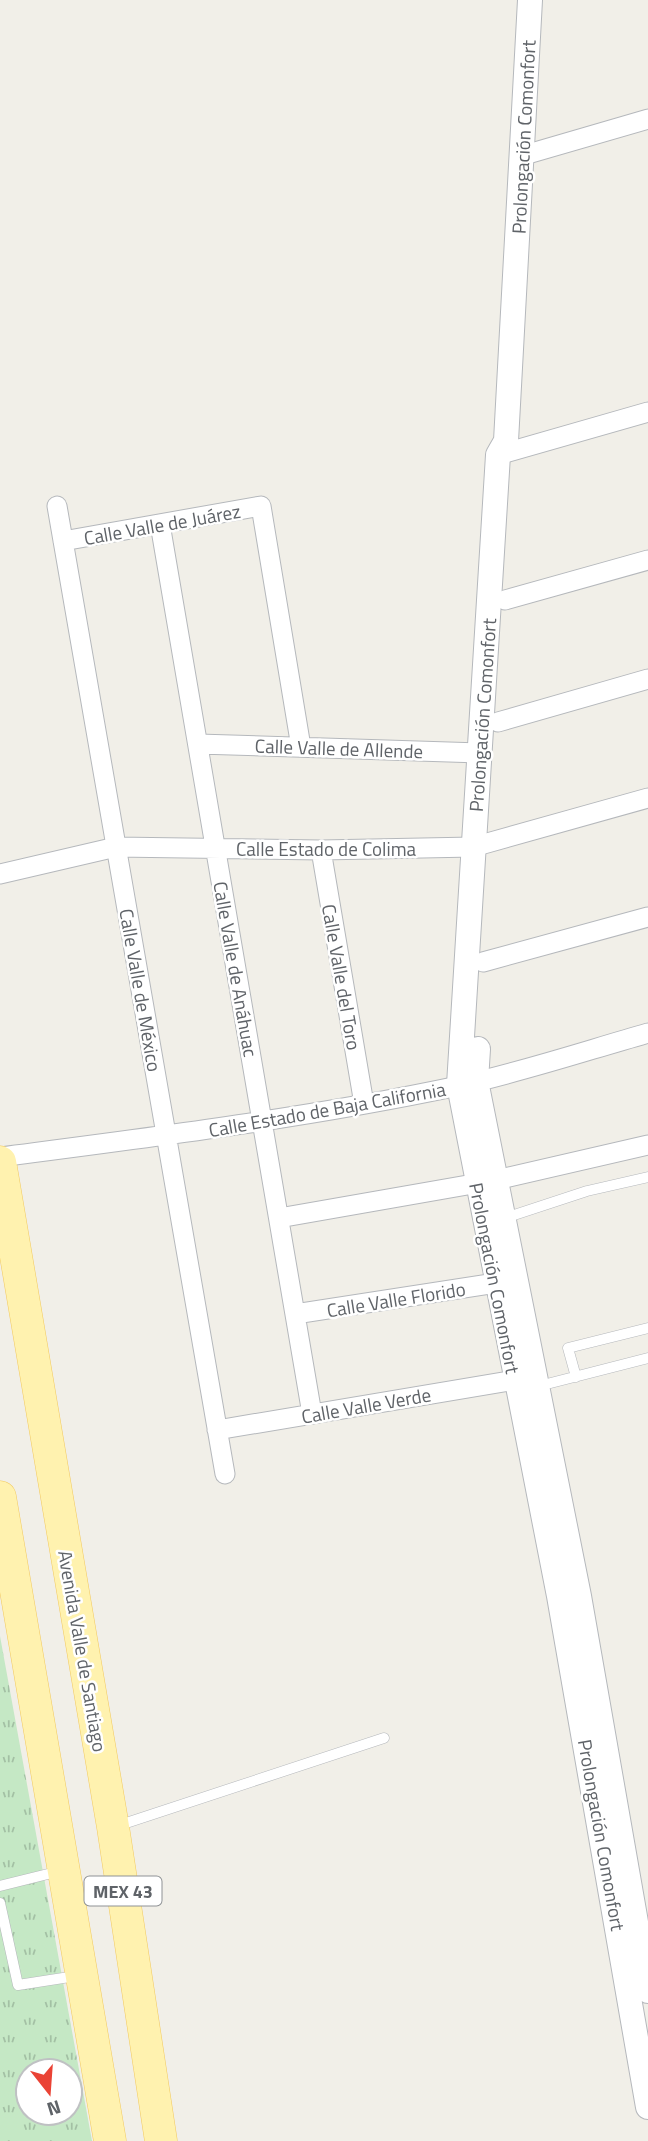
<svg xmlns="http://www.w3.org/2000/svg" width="648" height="2141" viewBox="0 0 648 2141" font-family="'Titillium Web',sans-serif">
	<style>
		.grass { fill: url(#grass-tufts); fill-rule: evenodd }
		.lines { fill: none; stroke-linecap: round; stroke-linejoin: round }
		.service-casing { stroke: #b5b8bc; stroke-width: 11 }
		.minor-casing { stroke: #b5b8bc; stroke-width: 21 }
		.tertiary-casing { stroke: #b5b8bc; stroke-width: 26 }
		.primary-casing { stroke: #f2c960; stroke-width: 33 }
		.service { stroke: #fff; stroke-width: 10 }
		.minor { stroke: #fff; stroke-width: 19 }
		.tertiary { stroke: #fff; stroke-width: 24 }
		.primary { stroke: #fff2af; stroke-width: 32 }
		.labels { text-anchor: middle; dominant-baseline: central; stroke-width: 5; stroke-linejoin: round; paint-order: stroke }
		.shield { fill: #fff; stroke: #8f9295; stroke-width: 2 }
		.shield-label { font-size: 18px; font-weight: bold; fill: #5f6368 }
		.street-label { font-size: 19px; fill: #5f6368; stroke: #fff }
	</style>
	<defs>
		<pattern id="grass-tufts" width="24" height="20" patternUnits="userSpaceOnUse" patternTransform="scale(1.75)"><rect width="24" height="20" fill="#c5e8c5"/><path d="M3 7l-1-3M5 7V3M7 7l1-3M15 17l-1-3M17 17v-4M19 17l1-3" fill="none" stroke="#a3c0a4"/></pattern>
	</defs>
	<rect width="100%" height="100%" fill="#f1efe8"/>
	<path class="grass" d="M0,1636L92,2141H0ZM28,2071H70V2113H28Z"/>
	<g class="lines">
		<defs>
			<path id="service" d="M505,1218L587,1191L648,1177
				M576,1377L568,1348L648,1328
				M539,1386L648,1358
				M117,1826L384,1738
				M0,1886L60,1871
				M0,1903L18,1985L76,1976"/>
			<path id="minor" d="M521,156L648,119
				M498,455L648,412
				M57,506L225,1474
				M160,524L312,1414
				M63,541L261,506L301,747
				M505,600L648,560
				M498,722L648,679
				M198,744L480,753
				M321,850L364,1104
				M0,874L116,847L321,850L473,847L648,798
				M483,962L648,917
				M0,1157C153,1137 307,1118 458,1086C522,1072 585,1051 648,1033
				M279,1218L496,1180L648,1145
				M295,1314L496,1283
				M217,1430L515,1380"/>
			<path id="tertiary" d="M530,0L506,441L498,455L459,1085L559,1596L648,2107
				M478,1049L476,1081L579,1596L648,1991"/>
			<path id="primary" d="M0,1162L113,1827L161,2141
				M0,1497L110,2141"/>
		</defs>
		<use href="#service" class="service-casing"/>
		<use href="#minor" class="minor-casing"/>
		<use href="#tertiary" class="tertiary-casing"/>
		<use href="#primary" class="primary-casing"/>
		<use href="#service" class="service"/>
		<use href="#minor" class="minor"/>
		<use href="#tertiary" class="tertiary"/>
		<use href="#primary" class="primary"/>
	</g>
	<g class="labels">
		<rect class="shield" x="84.5" y="1876.5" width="77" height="29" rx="5"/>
		<g class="shield-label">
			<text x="123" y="1891">MEX 43</text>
		</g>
		<g class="street-label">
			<text transform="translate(523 137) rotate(-87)">Prolongación Comonfort</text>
			<text transform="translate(162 524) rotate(-10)">Calle Valle de Juárez</text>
			<text transform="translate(482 715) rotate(-86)">Prolongación Comonfort</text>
			<text transform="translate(339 748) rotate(2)">Calle Valle de Allende</text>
			<text x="326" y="848">Calle Estado de Colima</text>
			<text transform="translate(236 969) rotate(80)">Calle Valle de Anáhuac</text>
			<text transform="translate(342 977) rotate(80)">Calle Valle del Toro</text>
			<text transform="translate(141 990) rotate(80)">Calle Valle de México</text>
			<text transform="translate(327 1109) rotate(-10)">Calle Estado de Baja California</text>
			<text transform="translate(495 1278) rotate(79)">Prolongación Comonfort</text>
			<text transform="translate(396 1299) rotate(-9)">Calle Valle Florido</text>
			<text transform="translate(366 1405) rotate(-10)">Calle Valle Verde</text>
			<text transform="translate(83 1651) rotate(80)">Avenida Valle de Santiago</text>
			<text transform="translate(602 1835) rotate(80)">Prolongación Comonfort</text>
		</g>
	</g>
	<g transform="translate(49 2092) rotate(163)"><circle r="33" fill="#ffffff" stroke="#bfc1c3" stroke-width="2"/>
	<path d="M0-5L12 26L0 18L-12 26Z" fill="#ea4335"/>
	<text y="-10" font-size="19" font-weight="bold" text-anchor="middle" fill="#5f6368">N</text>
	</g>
</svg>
